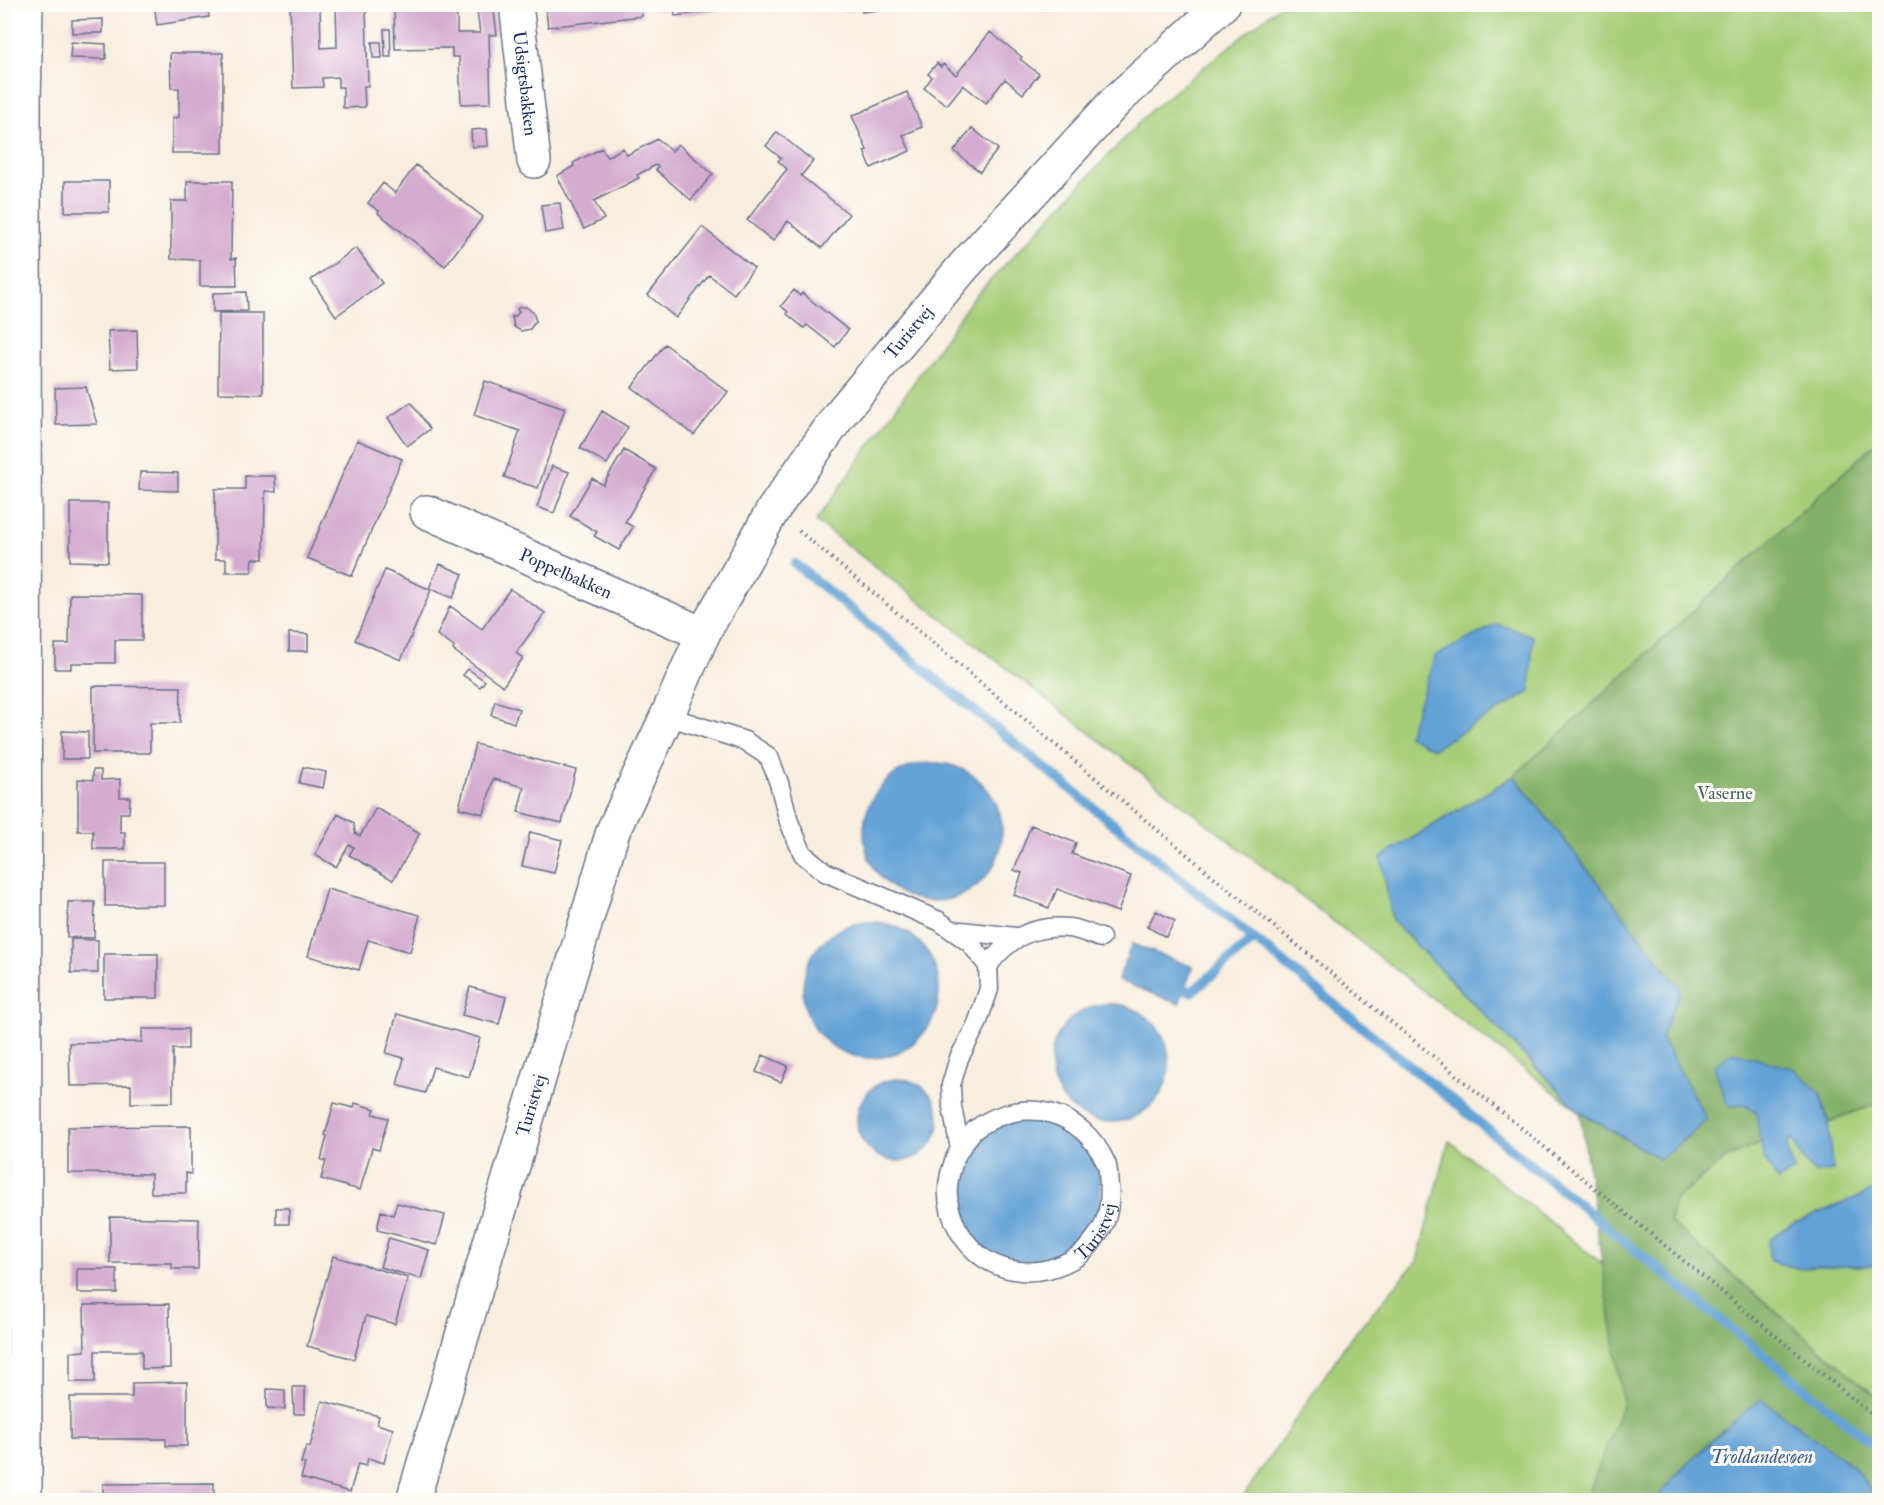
<svg xmlns="http://www.w3.org/2000/svg" width="1884" height="1505" viewBox="0 0 1884 1505" font-family="'IM FELL Double Pica',serif">
	<style>
		.green { fill: #a6ce78; stroke: #607e6b; stroke-width: 1.5 }
		.forest { fill: #84b168; stroke: #507063; stroke-width: 1.5 }
		.water { fill: #63a2d5; stroke: #3f689a; stroke-width: 1.5 }
		.lines { fill: none; stroke-linecap: round; stroke-linejoin: round }
		.stream { stroke: #63a2d5; stroke-width: 10 }
		.building { fill: #d4acd0 }
		.lane-casing { stroke: #68728b; stroke-width: 21 }
		.street-casing { stroke: #68728b; stroke-width: 36 }
		.path { stroke: #68728b; stroke-width: 4; stroke-dasharray: 1.5 4.5; stroke-linecap: butt }
		.lane { stroke: #fff; stroke-width: 18 }
		.street { stroke: #fff; stroke-width: 33 }
		.labels { text-anchor: middle; dominant-baseline: central; stroke-width: 6; stroke-linejoin: round; paint-order: stroke }
		.street-label { font-size: 18px; fill: #1b2f5e; stroke: #fdfcf7 }
		.park-label { font-size: 18px; fill: #455f66; stroke: #fdfcf7 }
		.water-label { font-size: 20px; font-style: italic; fill: #385d8e; stroke: #fdfcf7 }
	</style>
	<rect width="100%" height="100%" fill="#fdfcf7"/>
	<filter id="ink" filterUnits="userSpaceOnUse"><feTurbulence type="fractalNoise" baseFrequency=".0167" numOctaves="2"/><feDisplacementMap in="SourceGraphic" scale="12" xChannelSelector="R" yChannelSelector="G"/><feConvolveMatrix kernelMatrix="1 2 1 2 8 2 1 2 1" color-interpolation-filters="sRGB"/></filter>
	<filter id="wash" filterUnits="userSpaceOnUse"><feTurbulence type="fractalNoise" baseFrequency=".008" numOctaves="4" result="noise"/><feDisplacementMap in="SourceGraphic" scale="24" xChannelSelector="R" yChannelSelector="G"/><feGaussianBlur stdDeviation="1.35" result="paint"/><feColorMatrix in="noise" values="0 0 0 0 0 0 0 0 0 0 0 0 0 0 0 0 0 1.4 0 .05"/><feComposite in="paint" operator="in"/></filter>
	<g filter="url(#wash)">
		<rect width="100%" height="100%" fill="#f8eede"/>
		<path class="green" d="M1281,5H1879V440L1514,776L1381,857L1392,921L1580,1112L816,521L971,301L1151,110Z
			M1879,1103V1188L1790,1225L1768,1241L1770,1261L1797,1268L1879,1265V1399L1670,1222L1675,1200L1728,1157L1762,1143L1763,1157L1787,1147L1792,1138L1802,1158L1829,1138L1828,1122Z
			M1449,1141L1880,1486L1879,1500H1877L1854,1467L1682,1469L1655,1500H1241L1349,1340L1417,1261Z"/>
		<path class="forest" d="M1879,440V1103L1828,1122L1820,1092L1714,1065L1728,1106L1744,1105L1756,1111L1762,1143L1728,1157L1675,1200L1670,1222L1879,1399V1500H1877L1854,1467L1724,1428L1682,1469L1655,1500H1586L1623,1404L1580,1112L1660,1159L1707,1120L1661,1037L1681,989L1514,776Z"/>
		<path class="water" d="M1497,624L1533,636L1530,692L1433,749L1408,736L1435,656Z
			M864 832a69 69 0 1 1 138 0a69 69 0 1 1-138 0Z
			M1514,776L1681,989L1661,1037L1707,1120L1660,1159L1580,1112L1392,920L1381,857Z
			M803 990a68 68 0 1 1 136 0a68 68 0 1 1-136 0Z
			M1132,944L1193,967L1179,1004L1118,980Z
			M1051 1063a59 59 0 1 1 118 0a59 59 0 1 1-118 0Z
			M1733,1052L1794,1069L1820,1092L1828,1122L1833,1170L1814,1173L1802,1158L1791,1138L1787,1147L1794,1171L1778,1181L1763,1157L1756,1111L1744,1105L1728,1106L1714,1066Z
			M857 1120a41 41 0 1 1 82 0a41 41 0 1 1-82 0Z
			M955 1192a73 73 0 1 1 146 0a73 73 0 1 1-146 0Z
			M1879,1188V1265L1797,1268L1770,1261L1768,1241L1790,1225Z
			M1761,1399L1854,1467L1877,1500H1655C1687,1462 1722,1430 1761,1399Z"/>
		<g class="lines">
			<path class="stream" d="M795,564L1880,1450
				M1185,989L1192,992L1254,939"/>
		</g>
		<g id="blocks">
			<path class="building" d="M154,4H207L209,17L157,25Z
				M290,4H320L321,48L337,47L336,7L366,6L368,86H364L365,107L343,108V87H338V77L322,78L323,87L293,88Z
				M394,4H457V33H480L476,4H493L497,35H489L491,103L461,104L459,57H452V48L395,49Z
				M545,4H641L642,16L548,27Z
				M658,4H745V6L675,16L674,8L659,11Z
				M845,4H901V7L862,12L861,8L846,10Z
				M103,19V33H72V20Z
				M384,29H390L391,57H385Z
				M990,32L1022,57L1020,59L1039,74L1023,94L1005,79L986,103L963,85L947,105L924,88L932,77L928,74L937,63L941,67L943,64L956,75Z
				M71,42L106,44V59L70,58Z
				M372,42H381L382,58H373Z
				M170,53H223V153H172V118L179,117V88H171Z
				M907,92L922,127L903,135L910,151L871,168L864,151L867,150L852,116Z
				M972,128L998,149L980,172L954,151Z
				M487,129L488,146L472,147L471,130Z
				M777,132L813,161L801,176L849,214L822,248L788,221L773,241L747,220L787,169L778,161L781,158L766,146Z
				M658,139L672,151L678,144L713,174L691,200L656,170L658,167L656,165L637,175L639,178L594,201L604,219L584,229L557,176L574,166L573,163L602,148L607,157L623,148L627,155Z
				M416,165L483,217L445,266L378,213L379,211L368,203L383,183L395,193Z
				M65,181H109V212H65Z
				M187,181H232L231,259L236,258L237,286H200V260L171,259V201H187Z
				M560,203L564,230L545,233L541,205Z
				M702,227L754,268L734,294L709,275L676,318L648,295Z
				M356,248L382,283L336,316L311,280Z
				M794,290L800,296L802,293L848,330L835,347L807,325L804,328L787,314L788,312L781,306Z
				M246,292L247,311L213,312V293Z
				M520,307H526L533,312L536,321L530,329L521,331L514,327L512,316L515,317L519,312L517,309Z
				M219,313H263V394L218,393Z
				M137,330L138,368L110,369L108,331Z
				M665,344L728,392L694,435L632,387Z
				M485,381L565,408L538,488L504,477L520,431L474,415Z
				M86,387L97,424L56,425L55,388Z
				M411,402L430,429L407,446L388,418Z
				M602,411L628,427L607,464L580,448Z
				M357,440L402,459L352,576L307,558Z
				M624,450L656,469L625,522L633,527L619,550L594,536L597,532L570,516L592,478L603,485Z
				M552,466L569,472L554,513L537,507Z
				M140,472L178,473V491L139,490Z
				M245,476H275L276,492L265,491L264,559H253L252,572H226V559H215V489H245Z
				M70,503H108V562L70,561Z
				M440,564L463,574L453,598L429,588Z
				M385,570L431,590L401,660L355,640Z
				M510,589L545,613L516,653L523,658L503,686L453,650L454,647L437,635L450,606L482,629Z
				M70,594L142,595V640H115V663H71V669H55V644H69Z
				M289,633L308,634V651H289Z
				M468,669L485,681L480,687L463,675Z
				M93,686L181,687L180,723H150V753H93Z
				M495,701L519,709L514,723L491,715Z
				M62,731L88,732V759H62Z
				M475,744L576,770L562,823L518,812L524,787L493,779L484,814L459,808Z
				M303,767L326,772L323,788L299,783Z
				M93,770H101V780L120,779V797H130L129,813H120V832H125V849H93V831H78V779L93,780Z
				M376,808L420,833L393,880L349,855L354,847L349,845L336,867L315,855L338,814L354,823L355,833L360,836Z
				M1031,825L1076,843L1072,854L1131,876L1118,912L1057,889L1049,908L1014,895L1022,873L1014,870Z
				M530,832L562,840L554,873L522,866Z
				M105,862H164V905L105,906Z
				M327,889L420,915L410,952L368,940L359,970L308,956Z
				M68,902H95L94,938L67,937Z
				M1156,911L1175,921L1166,937L1147,927Z
				M71,939L98,940V973H71Z
				M104,954H158V998H104Z
				M470,987L506,997L499,1024L462,1015Z
				M397,1014L480,1038L469,1077L433,1067L425,1093L397,1085L404,1058L386,1053Z
				M142,1029H188V1049H173V1102L131,1103V1085L70,1086L69,1043L142,1042Z
				M763,1055L788,1066L781,1082L756,1072Z
				M334,1103L354,1108L355,1103L375,1109L373,1114L388,1118L379,1150L372,1148L360,1190L321,1179L326,1161L321,1160L327,1136L325,1135Z
				M191,1126V1174L186,1173V1193H151V1174L68,1173V1127Z
				M397,1203L445,1215L437,1245L377,1230L381,1211L393,1215Z
				M276,1208H289V1224H276Z
				M110,1217L199,1219L198,1269H172V1263H110Z
				M389,1238L429,1250L421,1279L380,1267Z
				M333,1256L408,1278L395,1324L366,1316L354,1359L307,1346Z
				M77,1269H117V1293H77Z
				M169,1304L170,1368L142,1369V1351H95V1382H70V1352L85,1351L84,1305Z
				M187,1382V1446H166V1439H70V1397H132V1383Z
				M293,1387H305V1414H294Z
				M267,1389L285,1390V1409L267,1408Z
				M322,1401L379,1416L377,1424L393,1429L384,1463L368,1458L366,1466L358,1464L350,1492L301,1478L305,1464L301,1463L306,1446L310,1447Z
				M214,1483V1500H79V1498H103V1484Z"/>
		</g>
	</g>
	<g filter="url(#ink)">
		<use href="#blocks" fill-opacity="0" stroke="#68728b" stroke-width="1.5"/>
		<g class="lines">
			<defs>
				<g id="lane">
					<path id="s1" d="M667,716L745,741L769,757L779,783L789,822L803,854L825,872L939,921L970,943L988,966L989,989L977,1024L959,1058L951,1085L952,1107L960,1149C954,1157 953,1165 950,1174C945,1194 949,1214 959,1231C985,1276 1039,1283 1081,1254C1088,1249 1096,1237 1101,1230C1108,1218 1111,1199 1109,1186C1108,1179 1109,1170 1106,1163C1082,1110 1024,1095 977,1128C970,1133 965,1142 960,1149"/>
					<path d="M952,930L1016,937"/>
					<path d="M988,966C1008,938 1033,925 1069,928C1080,929 1091,935 1101,938"/>
				</g>
				<g id="street">
					<path id="s2" d="M516,4L534,161"/>
					<path id="s3" d="M427,512L703,634"/>
					<path d="M25,1500L24,103L26,4"/>
					<path id="s4" d="M413,1500L613,831L667,716L703,634L773,510L840,414L964,266L1116,101L1223,4"/>
				</g>
			</defs>
			<use href="#lane" class="lane-casing"/>
			<use href="#street" class="street-casing"/>
			<path class="path" d="M799,531L1232,892L1880,1421"/>
			<use href="#lane" class="lane"/>
			<use href="#street" class="street"/>
		</g>
	</g>
	<g class="labels">
		<g class="street-label">
			<text stroke="none"><textPath href="#s2" startOffset="80">Udsigtsbakken</textPath></text>
			<text stroke="none"><textPath href="#s4" startOffset="1281">Turistvej</textPath></text>
			<text stroke="none"><textPath href="#s3" startOffset="152">Poppelbakken</textPath></text>
			<text stroke="none"><textPath href="#s4" startOffset="412">Turistvej</textPath></text>
			<text stroke="none"><textPath href="#s1" startOffset="879">Turistvej</textPath></text>
		</g>
		<g class="park-label">
			<text x="1725" y="793">Vaserne</text>
		</g>
		<g class="water-label">
			<text x="1762" y="1456">Troldandesøen</text>
		</g>
	</g>
	<rect width="1884" height="1505" fill="none" stroke="#fdfcf7" stroke-width="24"/>
</svg>
